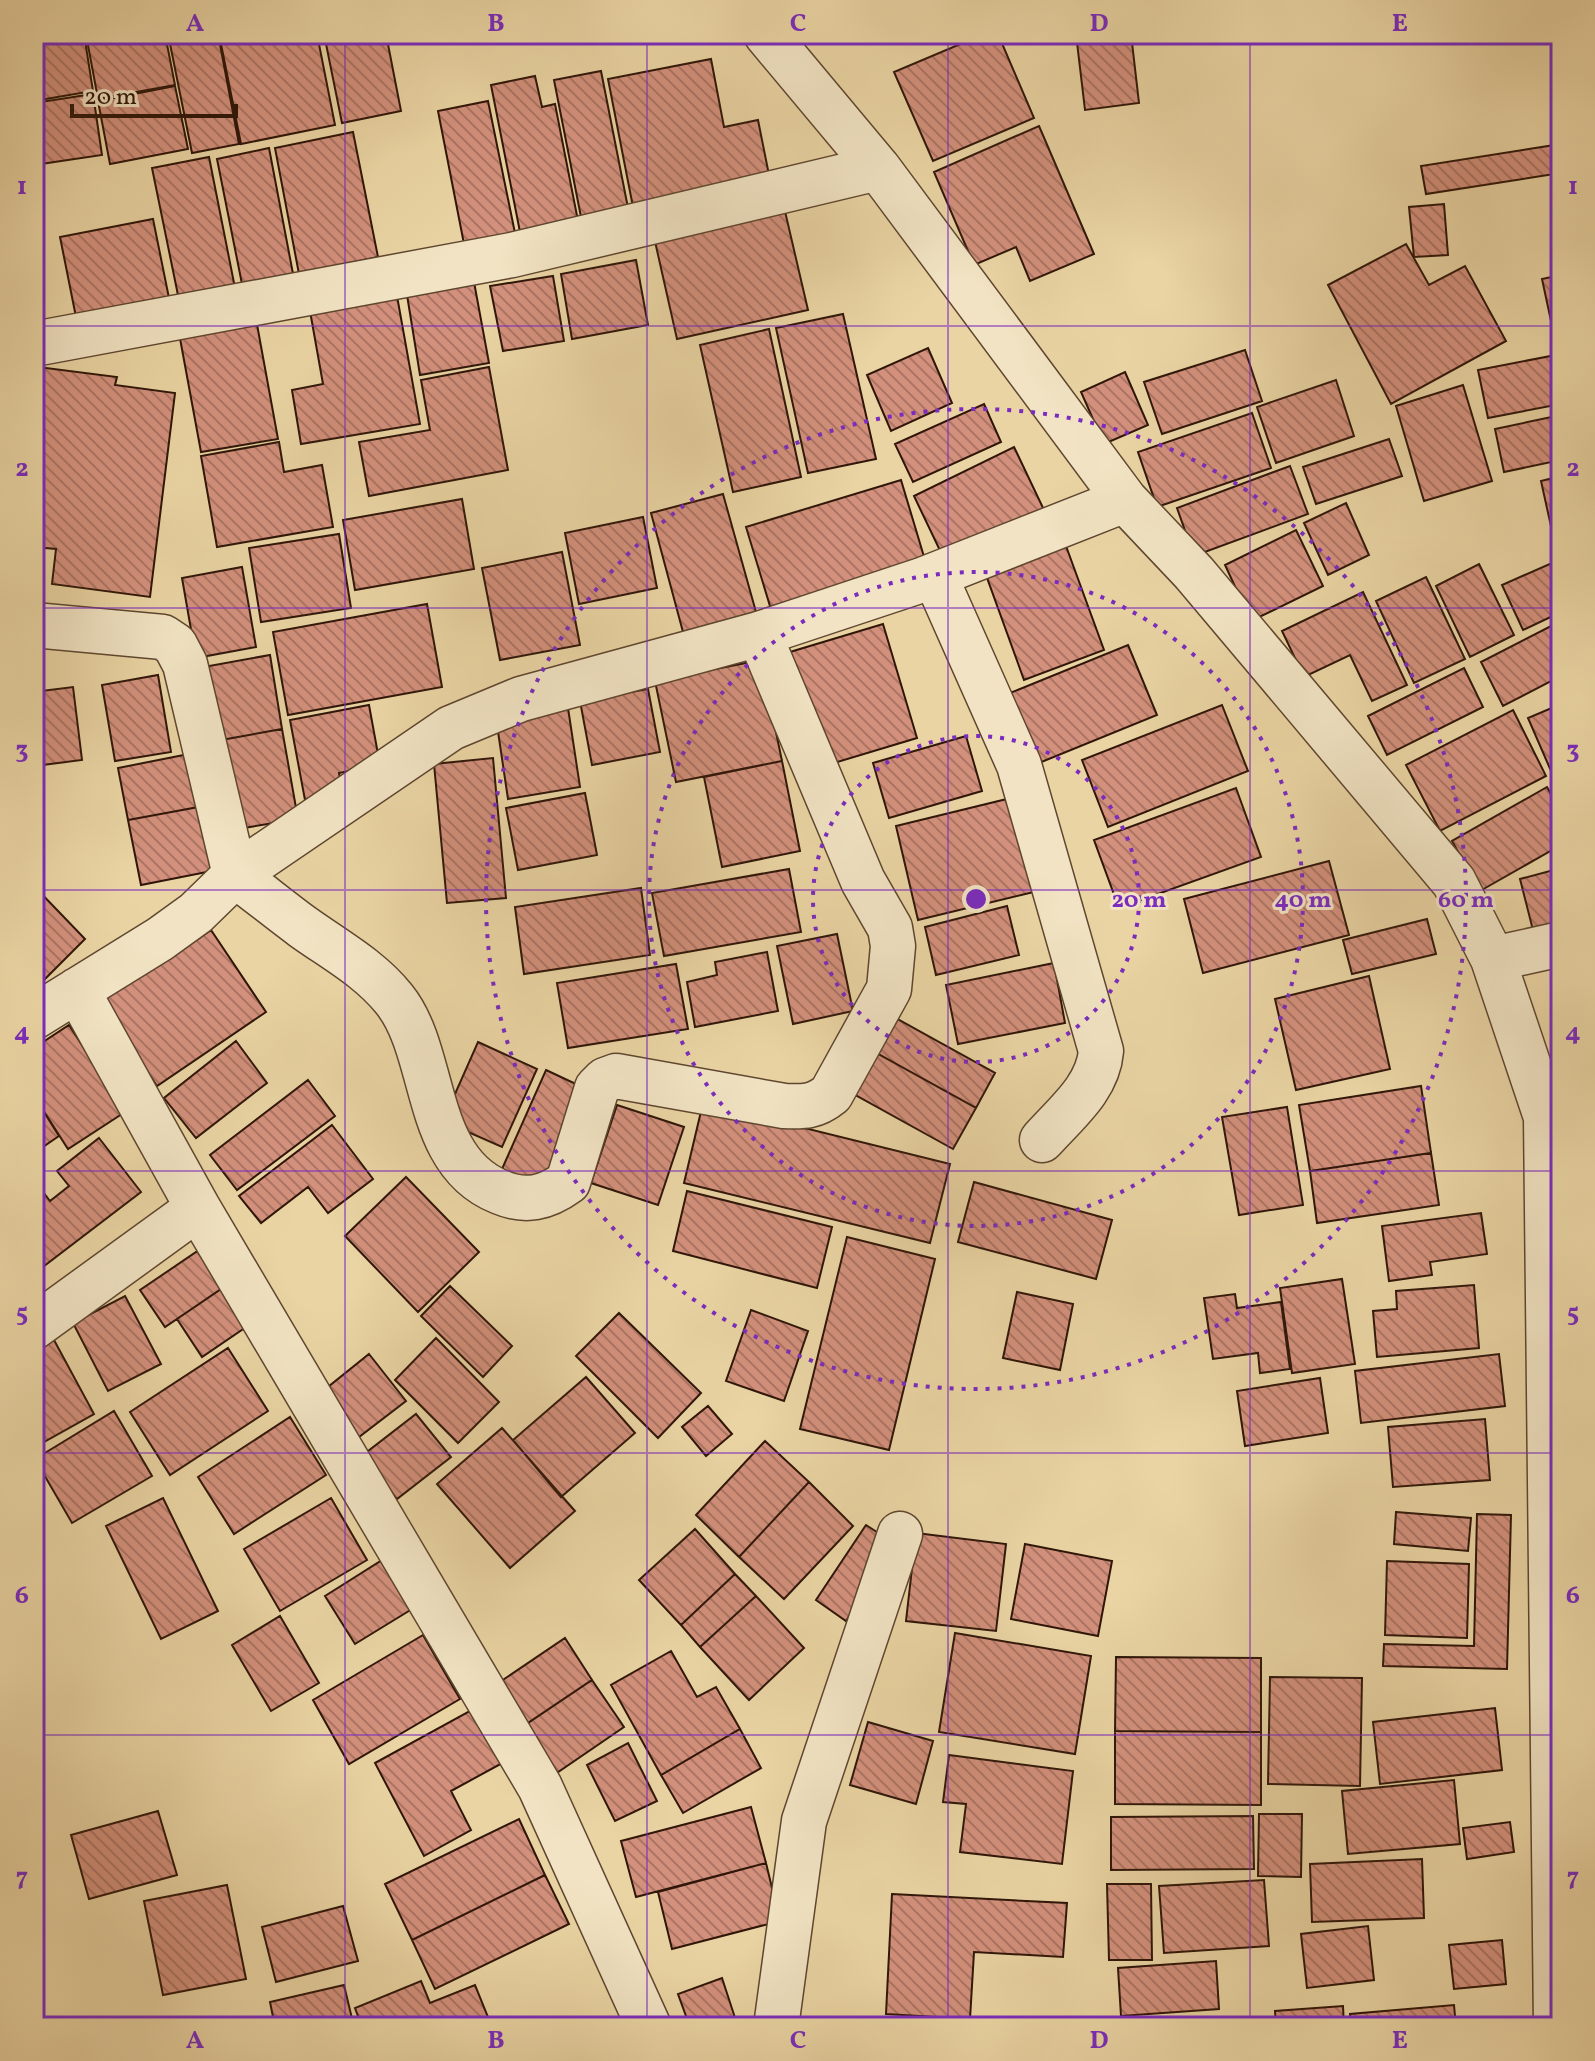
<svg xmlns="http://www.w3.org/2000/svg" width="1595" height="2061" viewBox="0 0 1595 2061" font-family="Vollkorn,serif">
	<style>
		.building { fill: url(#building-back-hatch); stroke: #2f1609; stroke-width: 2 }
		.lines { fill: none; stroke-linecap: round; stroke-linejoin: round }
		.street-casing { stroke: #5e4630; stroke-width: 47 }
		.street { stroke: #f1e3c3; stroke-width: 44 }
		.grid { fill: none; stroke: #7b2cbf; stroke-width: 2; stroke-opacity: 0.55 }
		.ring { fill: none; stroke: #7b2cbf; stroke-width: 4; stroke-dasharray: 4 8 }
		.centre { fill: #7b2cbf; stroke: #f1e3c3; stroke-width: 4 }
		.ring-label { font-size: 24px; text-anchor: middle; font-weight: bold; fill: #7b2cbf; stroke: #f1e3c3; stroke-width: 6; stroke-linejoin: round; paint-order: stroke }
		.neatline { fill: none; stroke: #7b2cbf; stroke-width: 3 }
		.grid-label { font-size: 26px; text-anchor: middle; font-weight: bold; fill: #7b2cbf }
	</style>
	<defs>
		<pattern id="building-back-hatch" width="6" height="6" patternUnits="userSpaceOnUse" patternTransform="scale(2)"><rect width="6" height="6" fill="#d3907c"/><path d="M-1 5l2 2M0 0l6 6M5-1l2 2" fill="none" stroke="#ac7564"/></pattern>
	</defs>
	<rect width="100%" height="100%" fill="#ead4a3"/>
	<filter id="stains"><feTurbulence type="fractalNoise" baseFrequency=".0025" numOctaves="4"/><feColorMatrix values="0 0 0 0 .2 0 0 0 0 .09 0 0 0 0 .02 0 0 0 .5 -.17"/></filter>
	<radialGradient id="worn" r=".72"><stop offset=".6" stop-color="#630" stop-opacity="0"/><stop offset="1" stop-color="#630" stop-opacity=".3"/></radialGradient>
	<path class="building" d="M34,34H84L93,91L34,101Z
		M118,34H165L175,85L98,99L87,40Z
		M168,34H218L239,144L192,153Z
		M219,34H317L335,125L241,144Z
		M324,34H386L401,111L342,123Z
		M984,34H998L1034,118L933,161L894,72Z
		M1076,34H1131L1139,103L1085,110Z
		M711,59L724,127L758,120L771,185L634,212L608,79Z
		M601,71L629,213L582,222L554,80Z
		M535,76L542,107L555,104L579,226L521,237L491,85Z
		M175,86L188,149L110,164L98,101Z
		M93,94L102,155L34,165V103Z
		M488,101L516,238L465,249L438,111Z
		M1039,126L1094,254L1030,281L1016,247L974,265L934,172Z
		M353,132L378,257L299,274L275,148Z
		M1561,144V173L1426,194L1421,166Z
		M269,148L294,279L243,289L217,159Z
		M209,157L235,288L179,300L152,168Z
		M1444,204L1448,255L1414,257L1409,207Z
		M784,207L808,310L677,339L654,237Z
		M153,219L170,303L77,322L60,237Z
		M1406,244L1429,285L1465,266L1506,341L1391,404L1328,285Z
		M636,260L648,325L572,339L561,274Z
		M1561,275V348L1557,349L1542,279Z
		M553,276L564,341L503,351L490,286Z
		M474,282L489,363L420,375L407,295Z
		M397,296L420,424L301,444L292,390L323,384L310,311Z
		M843,314L876,459L808,473L776,328Z
		M256,319L278,439L201,452L179,333Z
		M769,329L801,477L733,492L700,345Z
		M928,348L952,403L891,431L867,375Z
		M1245,350L1262,401L1162,434L1144,382Z
		M1561,354V404L1488,418L1478,370Z
		M38,367L117,377L115,385L175,393L150,597L52,584L56,549L34,547V402Z
		M489,367L508,470L369,496L359,442L430,430L421,380Z
		M1125,372L1148,425L1104,444L1081,392Z
		M1336,380L1354,436L1276,463L1257,407Z
		M1463,385L1492,481L1424,501L1396,406Z
		M984,404L1001,442L913,482L895,444Z
		M1252,413L1271,468L1157,507L1138,452Z
		M1561,415V460L1504,472L1495,429Z
		M1389,439L1402,476L1316,504L1303,467Z
		M279,442L284,472L322,465L333,527L217,547L201,456Z
		M1014,447L1044,510L944,559L914,496Z
		M1290,466L1308,514L1194,556L1177,508Z
		M1561,476V547L1556,549L1541,481Z
		M901,480L928,570L773,616L746,527Z
		M723,494L756,612L683,632L651,513Z
		M462,499L474,569L355,590L343,520Z
		M1346,503L1369,555L1328,575L1304,523Z
		M643,517L657,588L579,604L565,533Z
		M1296,530L1323,586L1251,621L1225,565Z
		M339,534L351,608L261,622L249,548Z
		M1066,546L1104,650L1024,680L986,575Z
		M562,552L580,645L500,660L482,568Z
		M1561,559V612L1523,630L1502,585Z
		M1479,564L1514,635L1470,657L1436,586Z
		M242,567L256,647L196,658L182,578Z
		M1426,577L1465,659L1414,683L1376,601Z
		M1363,592L1407,685L1372,701L1350,655L1304,677L1282,631Z
		M427,604L442,687L288,715L273,632Z
		M1561,621V676L1503,706L1481,662Z
		M883,624L917,738L824,766L790,652Z
		M1128,645L1157,715L1039,763L1010,693Z
		M270,655L282,729L210,742L198,668Z
		M761,660L782,761L676,782L655,681Z
		M1464,668L1483,707L1387,755L1368,716Z
		M158,675L171,752L115,761L102,685Z
		M73,687L82,760L34,766V692Z
		M648,689L660,752L592,765L580,701Z
		M1561,704V794L1528,718Z
		M369,705L380,765L339,773L343,793L305,800L290,720Z
		M1222,705L1248,771L1108,827L1082,760Z
		M568,708L580,787L508,799L496,718Z
		M1513,710L1546,776L1440,831L1406,765Z
		M282,729L298,819L226,831L210,742Z
		M966,736L982,791L889,818L873,763Z
		M194,753L204,806L128,820L118,768Z
		M493,758L506,898L447,903L434,764Z
		M782,761L800,851L722,867L704,777Z
		M1547,787L1561,812V845L1480,891L1452,841Z
		M1236,788L1261,857L1119,908L1094,840Z
		M585,793L597,855L518,870L506,808Z
		M1015,797L1038,891L918,920L896,826Z
		M204,806L217,870L141,885L128,820Z
		M1329,861L1349,935L1203,973L1184,899Z
		M1561,868V931L1535,938L1520,879Z
		M789,869L801,932L664,956L652,893Z
		M34,886L85,939L34,990Z
		M641,888L650,955L524,974L515,907Z
		M1007,906L1019,955L936,975L925,927Z
		M1427,919L1436,954L1352,974L1343,940Z
		M211,930L266,1012L157,1086L96,995L160,965Z
		M837,934L853,1011L793,1024L777,946Z
		M767,952L778,1011L695,1027L687,982L717,975L715,962Z
		M1054,963L1065,1023L958,1044L946,985Z
		M676,964L688,1029L568,1048L557,983Z
		M1369,976L1390,1069L1296,1090L1275,999Z
		M883,1011L995,1073L976,1108L864,1046Z
		M69,1025L125,1112L68,1149L34,1096V1048Z
		M236,1041L267,1083L196,1138L164,1098Z
		M478,1042L537,1069L502,1147L443,1121Z
		M864,1046L976,1108L953,1149L841,1087Z
		M546,1070L593,1092L550,1191L502,1169Z
		M308,1080L335,1116L237,1190L210,1155Z
		M1421,1086L1431,1153L1310,1171L1299,1105Z
		M34,1096L59,1136L34,1153Z
		M703,1103L950,1164L930,1243L684,1183Z
		M617,1105L684,1127L658,1205L591,1183Z
		M1287,1107L1303,1205L1239,1215L1222,1117Z
		M332,1125L373,1179L328,1213L308,1187L261,1223L239,1196Z
		M99,1138L141,1192L35,1273L34,1180L50,1201L69,1186L57,1171Z
		M1431,1153L1439,1205L1317,1223L1310,1171Z
		M406,1177L479,1252L418,1312L345,1236Z
		M974,1182L1112,1220L1096,1279L958,1242Z
		M687,1191L832,1227L817,1288L673,1251Z
		M1481,1213L1487,1254L1430,1262L1432,1275L1389,1281L1382,1226Z
		M847,1237L935,1259L889,1450L800,1429Z
		M202,1248L227,1285L165,1327L140,1290Z
		M1342,1279L1355,1364L1292,1373L1280,1288Z
		M227,1285L252,1323L202,1357L177,1319Z
		M1474,1285L1479,1348L1377,1357L1373,1311L1397,1309L1396,1291Z
		M450,1286L512,1346L483,1377L421,1316Z
		M1017,1292L1073,1304L1060,1370L1003,1358Z
		M1235,1294L1237,1308L1281,1302L1290,1369L1260,1373L1258,1353L1213,1359L1204,1298Z
		M125,1296L161,1364L108,1391L73,1323Z
		M751,1310L808,1331L784,1401L726,1381Z
		M619,1313L701,1393L658,1438L576,1356Z
		M436,1338L499,1402L458,1443L395,1380Z
		M54,1340L94,1414L35,1447L34,1351Z
		M228,1348L268,1411L170,1475L130,1412Z
		M369,1354L406,1401L359,1437L323,1391Z
		M1499,1354L1505,1406L1361,1423L1355,1371Z
		M586,1377L635,1433L561,1497L513,1440Z
		M1320,1378L1328,1433L1245,1446L1237,1391Z
		M708,1406L732,1434L706,1456L682,1427Z
		M114,1411L152,1476L72,1523L35,1459Z
		M416,1414L451,1457L397,1499L363,1455Z
		M290,1417L326,1475L234,1534L198,1477Z
		M1485,1419L1490,1480L1393,1487L1388,1427Z
		M502,1428L575,1511L510,1568L437,1484Z
		M765,1441L809,1482L739,1557L696,1515Z
		M809,1482L853,1526L784,1599L739,1557Z
		M163,1498L218,1611L161,1639L106,1526Z
		M331,1498L367,1560L280,1611L244,1549Z
		M1396,1512L1471,1518L1468,1551L1394,1544Z
		M1477,1514L1511,1515L1507,1669L1383,1666L1384,1644L1474,1646Z
		M866,1525L897,1545L846,1621L816,1600Z
		M695,1529L735,1574L681,1625L639,1580Z
		M916,1533L1006,1544L996,1631L906,1621Z
		M1025,1544L1112,1561L1098,1636L1011,1619Z
		M387,1557L417,1606L355,1644L325,1596Z
		M1387,1561L1469,1564L1467,1638L1385,1635Z
		M735,1574L756,1596L700,1647L681,1625Z
		M756,1596L804,1648L749,1700L700,1647Z
		M280,1616L319,1683L271,1711L232,1645Z
		M955,1633L1091,1656L1075,1754L939,1732Z
		M423,1635L460,1699L349,1764L313,1700Z
		M565,1638L592,1680L516,1731L488,1690Z
		M671,1651L697,1697L716,1687L740,1729L661,1775L611,1685Z
		M1116,1657L1261,1658V1732L1115,1731Z
		M1270,1677L1362,1678L1360,1786L1268,1784Z
		M592,1680L624,1727L548,1779L516,1731Z
		M477,1707L506,1761L451,1791L471,1830L424,1856L375,1763Z
		M1495,1708L1502,1770L1380,1784L1373,1722Z
		M868,1722L933,1741L916,1804L850,1785Z
		M740,1729L761,1768L683,1813L661,1775Z
		M1115,1731L1261,1732V1805L1115,1804Z
		M628,1743L657,1801L615,1821L587,1765Z
		M949,1755L1073,1771L1062,1864L960,1852L966,1804L943,1802Z
		M1454,1780L1460,1844L1348,1854L1342,1791Z
		M751,1807L766,1863L636,1897L621,1841Z
		M158,1811L177,1875L89,1899L71,1835Z
		M1259,1814H1302L1301,1877L1258,1876Z
		M1253,1816L1254,1869L1111,1870V1817Z
		M519,1819L545,1875L412,1940L385,1884Z
		M1510,1822L1514,1852L1467,1859L1463,1828Z
		M1422,1859L1424,1918L1312,1922L1310,1864Z
		M766,1863L780,1921L672,1949L658,1892Z
		M545,1875L569,1924L435,1989L412,1940Z
		M1264,1880L1269,1946L1164,1953L1159,1886Z
		M1107,1884H1151L1152,1960H1109Z
		M227,1885L246,1979L163,1995L144,1901Z
		M892,1894L1067,1903L1063,1957L974,1952L970,2019L886,2014Z
		M343,1906L358,1961L276,1982L262,1927Z
		M1368,1926L1374,1980L1307,1988L1301,1934Z
		M1502,1940L1506,1984L1454,1989L1449,1945Z
		M1216,1961L1219,2009L1121,2016L1118,1968Z
		M722,1978L738,2027H690L678,1994Z
		M421,1981L430,2003L475,1985L492,2027H362L355,2008Z
		M344,1985L354,2027H275L270,2002Z
		M1454,2005L1456,2027H1351L1350,2014Z
		M1343,2006L1344,2027H1276L1275,2011Z
		M1257,2017L1258,2027H1163V2024Z"/>
	<g class="lines">
		<defs>
			<path id="street" d="M766,34L878,168L1125,500L1194,573L1454,882L1493,959L1546,1117L1556,2027
				M34,344L512,255L878,168
				M935,576L1019,765L1101,1051C1098,1088 1066,1113 1042,1140
				M34,625L163,637L175,645L185,664L235,875C258,892 280,910 303,927C335,950 369,968 394,999C438,1053 422,1161 500,1192C526,1203 546,1198 568,1182L597,1088L605,1080L616,1076L784,1106C804,1107 815,1107 831,1094L889,989L893,946L890,928L863,881L759,634
				M1493,959L1561,944
				M77,990L198,1208L540,1787L649,2027
				M34,1017L160,939L196,913L235,875L451,728L521,699L759,634L922,580L1125,500
				M34,1327L198,1208
				M776,2027L804,1821L900,1534"/>
		</defs>
		<use href="#street" class="street-casing"/>
		<use href="#street" class="street"/>
	</g>
	<path class="grid" d="M345,34V2027M647,34V2027M948,34V2027M1250,34V2027M34,326H1561M34,608H1561M34,890H1561M34,1171H1561M34,1453H1561M34,1735H1561"/>
	<g class="ring">
		<circle cx="976" cy="899" r="163"/>
		<circle cx="976" cy="899" r="327"/>
		<circle cx="976" cy="899" r="490"/>
	</g>
	<circle cx="976" cy="899" r="12" class="centre"/>
	<g class="ring-label">
		<text x="1139" y="907">20 m</text>
		<text x="1303" y="907">40 m</text>
		<text x="1466" y="907">60 m</text>
	</g>
	<rect width="1595" height="2061" fill="none" stroke="#ead4a3" stroke-width="88"/>
	<path d="M72 104v12h164v-12" fill="none" stroke="#2f1609" stroke-width="4"/>
	<text x="84" y="104" font-size="24" fill="#2f1609" stroke="#f1e3c3" stroke-width="6" paint-order="stroke">20 m</text>
	<rect x="44" y="44" width="1507" height="1973" class="neatline"/>
	<g class="grid-label">
		<text x="195" y="31">A</text>
		<text x="496" y="31">B</text>
		<text x="798" y="31">C</text>
		<text x="1099" y="31">D</text>
		<text x="1400" y="31">E</text>
		<text x="22" y="194">1</text>
		<text x="1573" y="194">1</text>
		<text x="22" y="476">2</text>
		<text x="1573" y="476">2</text>
		<text x="22" y="758">3</text>
		<text x="1573" y="758">3</text>
		<text x="22" y="1040">4</text>
		<text x="1573" y="1040">4</text>
		<text x="22" y="1321">5</text>
		<text x="1573" y="1321">5</text>
		<text x="22" y="1603">6</text>
		<text x="1573" y="1603">6</text>
		<text x="22" y="1885">7</text>
		<text x="1573" y="1885">7</text>
		<text x="195" y="2048">A</text>
		<text x="496" y="2048">B</text>
		<text x="798" y="2048">C</text>
		<text x="1099" y="2048">D</text>
		<text x="1400" y="2048">E</text>
	</g>
	<rect width="100%" height="100%" filter="url(#stains)"/>
	<rect width="100%" height="100%" fill="url(#worn)"/>
</svg>
